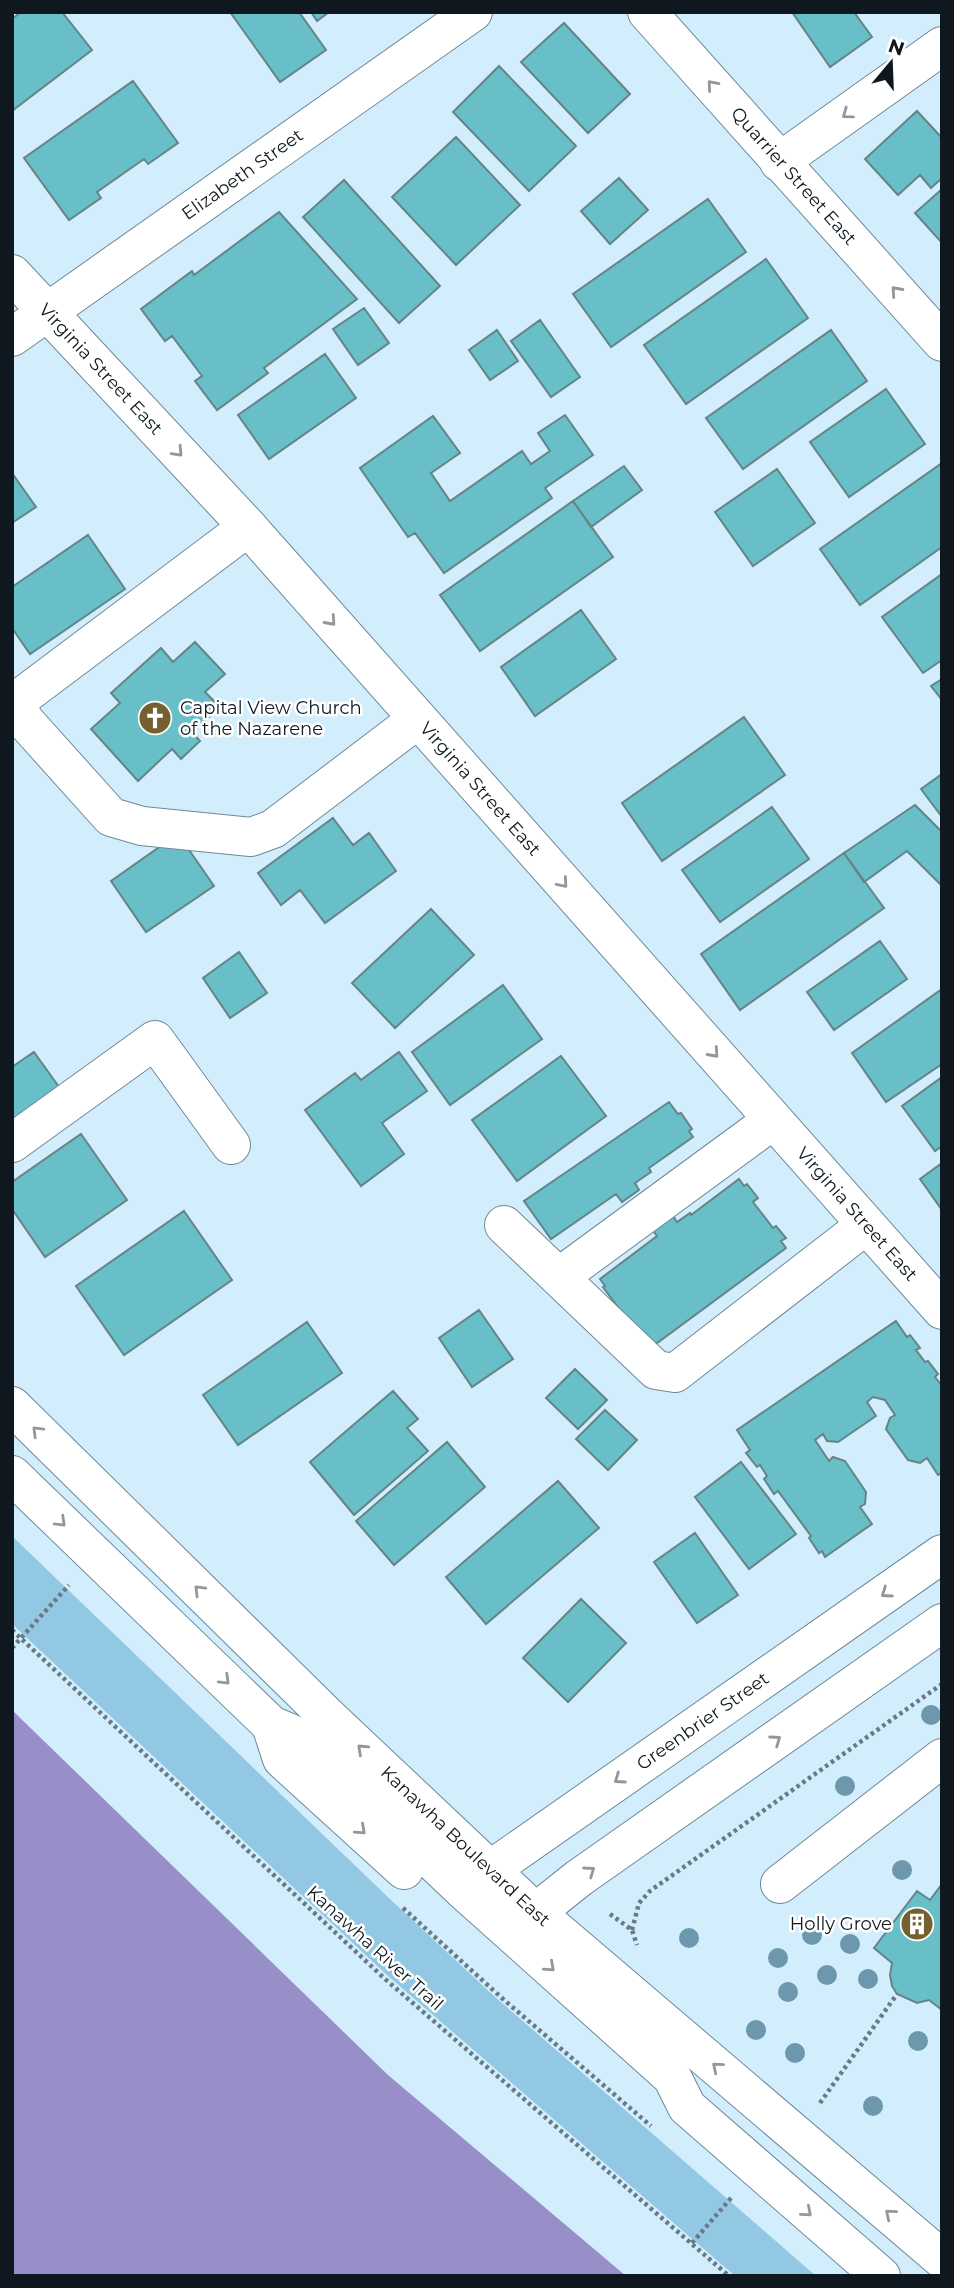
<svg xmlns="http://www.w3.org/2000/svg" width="954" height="2288" viewBox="0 0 954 2288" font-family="Montserrat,sans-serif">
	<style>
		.green { fill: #93c8e5 }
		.water { fill: #988fc9 }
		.building { fill: #68bfc7; stroke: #648487; stroke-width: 2 }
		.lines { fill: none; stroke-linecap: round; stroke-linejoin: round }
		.minor-casing { stroke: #6f8997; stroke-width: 40 }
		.major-casing { stroke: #6f8997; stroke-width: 40 }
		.path { stroke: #687a84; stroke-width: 4.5; stroke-dasharray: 3.5 3.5; stroke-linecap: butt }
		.minor { stroke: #fff; stroke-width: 38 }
		.major { stroke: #fff; stroke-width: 38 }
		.tree { fill: #6d97ac }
		.oneway { stroke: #93979a }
		.labels { text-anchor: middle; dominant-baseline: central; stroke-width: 5; stroke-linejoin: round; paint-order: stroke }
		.street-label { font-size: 18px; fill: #0e181e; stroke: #fff }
		.poi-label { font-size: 18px; fill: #0e181e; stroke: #fff; text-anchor: start }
	</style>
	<rect width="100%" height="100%" fill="#d2eefd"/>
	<path class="green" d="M12,1536L391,1900L494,1996L816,2276H735L388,1976L12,1624Z"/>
	<path class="water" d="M12,1710L388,2075L626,2276H12Z"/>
	<path class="building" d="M21,12H62L92,50L12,111V19Z
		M230,12H299L326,50L280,82Z
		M311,12H329L317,21Z
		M792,12H854L872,37L830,67Z
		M564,23L630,94L588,133L521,62Z
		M499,66L576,146L529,191L453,112Z
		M133,81L178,143L148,164L144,159L97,192L101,198L69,220L24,158Z
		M917,111L942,138V178L931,188L920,175L898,195L865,159Z
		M456,137L520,205L456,265L392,197Z
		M619,178L648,210L610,244L581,211Z
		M344,180L440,286L399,323L303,217Z
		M942,189V243L915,213Z
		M708,199L746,252L611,347L573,294Z
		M279,212L357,299L264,368L268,373L217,410L195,381L202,376L172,336L165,341L141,309L192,271L194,275Z
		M766,259L808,318L686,404L644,345Z
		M364,308L389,343L358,365L333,329Z
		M540,320L580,377L551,397L511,341Z
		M497,330L518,361L490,380L469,350Z
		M831,330L867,381L743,469L706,418Z
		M325,354L356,398L269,459L238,415Z
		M886,389L925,444L849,497L810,442Z
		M565,415L593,455L545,488L552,498L444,573L415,533L408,537L360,468L433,416L460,453L431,473L450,501L522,451L531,464L550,451L538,433Z
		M942,463V547L860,605L820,549Z
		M624,466L642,490L591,527L573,501Z
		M777,469L815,523L753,566L715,512Z
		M12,473L36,507L12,523Z
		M573,501L613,557L480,651L440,595Z
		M88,535L125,589L30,654L12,628V587Z
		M942,574V660L923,673L882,617Z
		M581,610L616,659L535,716L501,667Z
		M195,642L225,674L205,692L220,707L192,732L200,741L181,759L172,749L138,781L91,729L120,703L111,693L161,648L173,662Z
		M942,679V700L931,686Z
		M744,717L785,775L662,861L622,803Z
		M942,774V817L921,789Z
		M915,805L942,832V883L940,884L907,851L864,882L844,853Z
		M772,807L809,859L720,922L682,870Z
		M333,818L353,845L369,833L396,871L325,923L300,890L281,905L258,873Z
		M178,834L214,886L146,932L111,881Z
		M844,853L884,908L740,1010L701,954Z
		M431,909L474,955L395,1028L352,983Z
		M880,941L907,979L834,1030L807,992Z
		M239,952L267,993L230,1018L203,978Z
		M503,985L542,1039L450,1105L412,1052Z
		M942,989V1064L886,1102L852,1053Z
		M34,1052L64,1094L12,1130V1067Z
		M399,1052L427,1091L382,1123L404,1154L361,1186L305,1110L355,1073L361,1080Z
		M561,1056L606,1116L517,1181L472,1120Z
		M942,1077V1146L935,1151L902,1106Z
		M669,1102L678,1114L681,1113L692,1129L689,1131L693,1137L649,1168L651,1172L635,1183L639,1190L622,1202L616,1194L551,1239L524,1201Z
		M81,1134L127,1200L45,1257L12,1209V1182Z
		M942,1163V1210L920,1179Z
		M739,1179L744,1186L747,1184L758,1198L753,1202L773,1228L776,1226L786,1238L781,1241L786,1248L649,1349L603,1287L605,1286L600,1279L657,1236L651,1228L671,1213L677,1222L690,1213L691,1215Z
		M184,1211L232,1280L124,1355L76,1286Z
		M479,1310L513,1359L472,1387L439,1338Z
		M896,1321L907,1337L910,1335L920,1348L916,1350L925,1362L928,1361L938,1374L935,1377L942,1386V1473L938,1475L927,1458L920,1463L908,1460L886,1429L890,1418L895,1415L885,1400L873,1397L867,1402L876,1416L838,1442L827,1441L823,1434L815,1440L829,1461L833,1457L845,1461L866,1492L865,1504L860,1507L872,1524L825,1557L822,1551L819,1553L809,1538L811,1536L778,1491L774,1494L764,1479L767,1476L760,1465L757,1467L746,1453L750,1450L737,1430Z
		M307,1322L342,1373L238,1445L203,1395Z
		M575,1369L607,1400L578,1429L546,1398Z
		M393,1391L418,1419L407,1428L428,1451L354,1515L310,1462Z
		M605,1410L637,1440L608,1470L576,1439Z
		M447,1442L485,1487L394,1565L356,1521Z
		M741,1462L796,1534L749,1569L695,1497Z
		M558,1481L599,1528L486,1624L446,1577Z
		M695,1533L738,1595L697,1623L654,1562Z
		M581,1599L626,1643L568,1702L523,1658Z
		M942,1884V2010L929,2000L917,2003L897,1994L892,1986L890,1975L892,1963L874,1948L917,1891L930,1900Z"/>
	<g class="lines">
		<defs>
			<g id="minor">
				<path d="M779,162L942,46"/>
				<path id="s1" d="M12,337L473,12"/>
				<path d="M248,527L27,693L18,704L23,719L111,817L142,826L251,837L273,829L418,719"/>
				<path d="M12,1143L155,1040L231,1145"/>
				<path d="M504,1225L656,1370L675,1373L866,1225"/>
				<path d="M559,1277L773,1120"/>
				<path d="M780,1884L942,1758"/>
			</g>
			<g id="major">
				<path id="s2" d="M647,12L942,342"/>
				<path id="s3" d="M12,274L248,527L942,1310"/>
				<path id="s4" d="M12,1406L327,1716L536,1913L942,2259"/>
				<path d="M12,1475L271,1725L304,1739L462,1889L672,2077L687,2107L881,2276"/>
				<path d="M271,1725L282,1759L404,1870"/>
				<path id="s5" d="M470,1884L942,1554"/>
				<path d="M515,1929L579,1878L942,1623"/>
			</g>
		</defs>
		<use href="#minor" class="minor-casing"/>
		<use href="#major" class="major-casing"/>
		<path class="path" d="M12,1630L385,1979L729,2276
			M12,1648L69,1585
			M403,1908L503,1999L651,2126
			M610,1914L632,1930L637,1945
			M632,1930L639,1903L650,1891L942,1684
			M820,2103L897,1994
			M692,2243L732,2197"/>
		<use href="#minor" class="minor"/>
		<use href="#major" class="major"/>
	</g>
	<g class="tree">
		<circle cx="931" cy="1715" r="10"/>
		<circle cx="845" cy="1786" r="10"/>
		<circle cx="902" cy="1870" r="10"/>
		<circle cx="812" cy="1935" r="10"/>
		<circle cx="689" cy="1938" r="10"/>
		<circle cx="850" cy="1944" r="10"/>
		<circle cx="778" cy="1958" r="10"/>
		<circle cx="827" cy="1975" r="10"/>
		<circle cx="868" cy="1979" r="10"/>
		<circle cx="788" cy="1992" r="10"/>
		<circle cx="756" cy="2030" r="10"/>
		<circle cx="918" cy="2041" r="10"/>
		<circle cx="795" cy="2053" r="10"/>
		<circle cx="873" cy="2106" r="10"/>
	</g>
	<defs><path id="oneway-chevron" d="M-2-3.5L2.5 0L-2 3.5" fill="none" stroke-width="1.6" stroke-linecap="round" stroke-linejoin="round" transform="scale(1.75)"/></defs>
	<g class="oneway">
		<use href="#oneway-chevron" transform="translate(712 85) rotate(-131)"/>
		<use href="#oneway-chevron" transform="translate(847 114) rotate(144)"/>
		<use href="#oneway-chevron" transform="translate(896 291) rotate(-132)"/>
		<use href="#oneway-chevron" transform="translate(178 452) rotate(47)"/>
		<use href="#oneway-chevron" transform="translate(331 621) rotate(48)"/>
		<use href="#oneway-chevron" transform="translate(563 883) rotate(49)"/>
		<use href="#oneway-chevron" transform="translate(714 1053) rotate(48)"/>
		<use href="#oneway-chevron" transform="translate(37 1431) rotate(-135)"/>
		<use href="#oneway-chevron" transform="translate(61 1522) rotate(44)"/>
		<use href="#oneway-chevron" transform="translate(199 1590) rotate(-135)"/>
		<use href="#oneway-chevron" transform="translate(886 1593) rotate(145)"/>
		<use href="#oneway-chevron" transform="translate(225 1680) rotate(44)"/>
		<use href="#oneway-chevron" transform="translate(776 1740) rotate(-35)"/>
		<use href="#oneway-chevron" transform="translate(362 1749) rotate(-137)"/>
		<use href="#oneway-chevron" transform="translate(619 1779) rotate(145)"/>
		<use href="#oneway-chevron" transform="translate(361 1830) rotate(42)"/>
		<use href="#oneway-chevron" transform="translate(590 1871) rotate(-35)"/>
		<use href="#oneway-chevron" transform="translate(550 1967) rotate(42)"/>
		<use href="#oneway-chevron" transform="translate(717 2067) rotate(-140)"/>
		<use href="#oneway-chevron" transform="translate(807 2212) rotate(41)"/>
		<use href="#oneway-chevron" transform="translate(890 2214) rotate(-140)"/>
	</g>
	<defs>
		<symbol id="church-disc" viewBox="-11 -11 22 22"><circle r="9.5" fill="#75602f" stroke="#fff"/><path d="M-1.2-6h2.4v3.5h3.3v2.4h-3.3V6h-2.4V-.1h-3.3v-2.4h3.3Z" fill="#fff"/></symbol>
		<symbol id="building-disc" viewBox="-11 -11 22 22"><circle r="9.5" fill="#75602f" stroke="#fff"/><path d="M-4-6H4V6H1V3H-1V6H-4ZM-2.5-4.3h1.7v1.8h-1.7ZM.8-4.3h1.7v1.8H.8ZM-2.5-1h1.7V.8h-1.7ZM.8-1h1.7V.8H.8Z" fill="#fff"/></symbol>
	</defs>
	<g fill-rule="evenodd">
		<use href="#church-disc" x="136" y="699" width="38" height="38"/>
		<use href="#building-disc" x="898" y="1905" width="38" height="38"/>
	</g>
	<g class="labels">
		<g class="street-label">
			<text stroke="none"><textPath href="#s1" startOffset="282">Elizabeth Street</textPath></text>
			<text stroke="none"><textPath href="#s2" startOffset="220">Quarrier Street East</textPath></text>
			<text stroke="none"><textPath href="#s3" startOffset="130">Virginia Street East</textPath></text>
			<text stroke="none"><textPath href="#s3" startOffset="696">Virginia Street East</textPath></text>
			<text stroke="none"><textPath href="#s3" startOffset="1264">Virginia Street East</textPath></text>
			<text stroke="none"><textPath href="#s5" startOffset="284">Greenbrier Street</textPath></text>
			<text stroke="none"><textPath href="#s4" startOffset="632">Kanawha Boulevard East</textPath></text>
			<text transform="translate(375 1948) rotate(42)">Kanawha River Trail</text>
		</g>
		<g class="poi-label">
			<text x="180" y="708">Capital View Church<tspan x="180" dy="21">of the Nazarene</tspan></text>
			<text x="892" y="1924" text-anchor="end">Holly Grove</text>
		</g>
	</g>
	<rect width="954" height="2288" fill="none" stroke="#0e181e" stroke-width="28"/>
	<g transform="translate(891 63) rotate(19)" stroke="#ffffff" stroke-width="5" paint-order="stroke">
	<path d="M0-5L12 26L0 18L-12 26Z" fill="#0e181e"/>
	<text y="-10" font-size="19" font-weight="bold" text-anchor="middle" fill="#0e181e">N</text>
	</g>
</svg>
